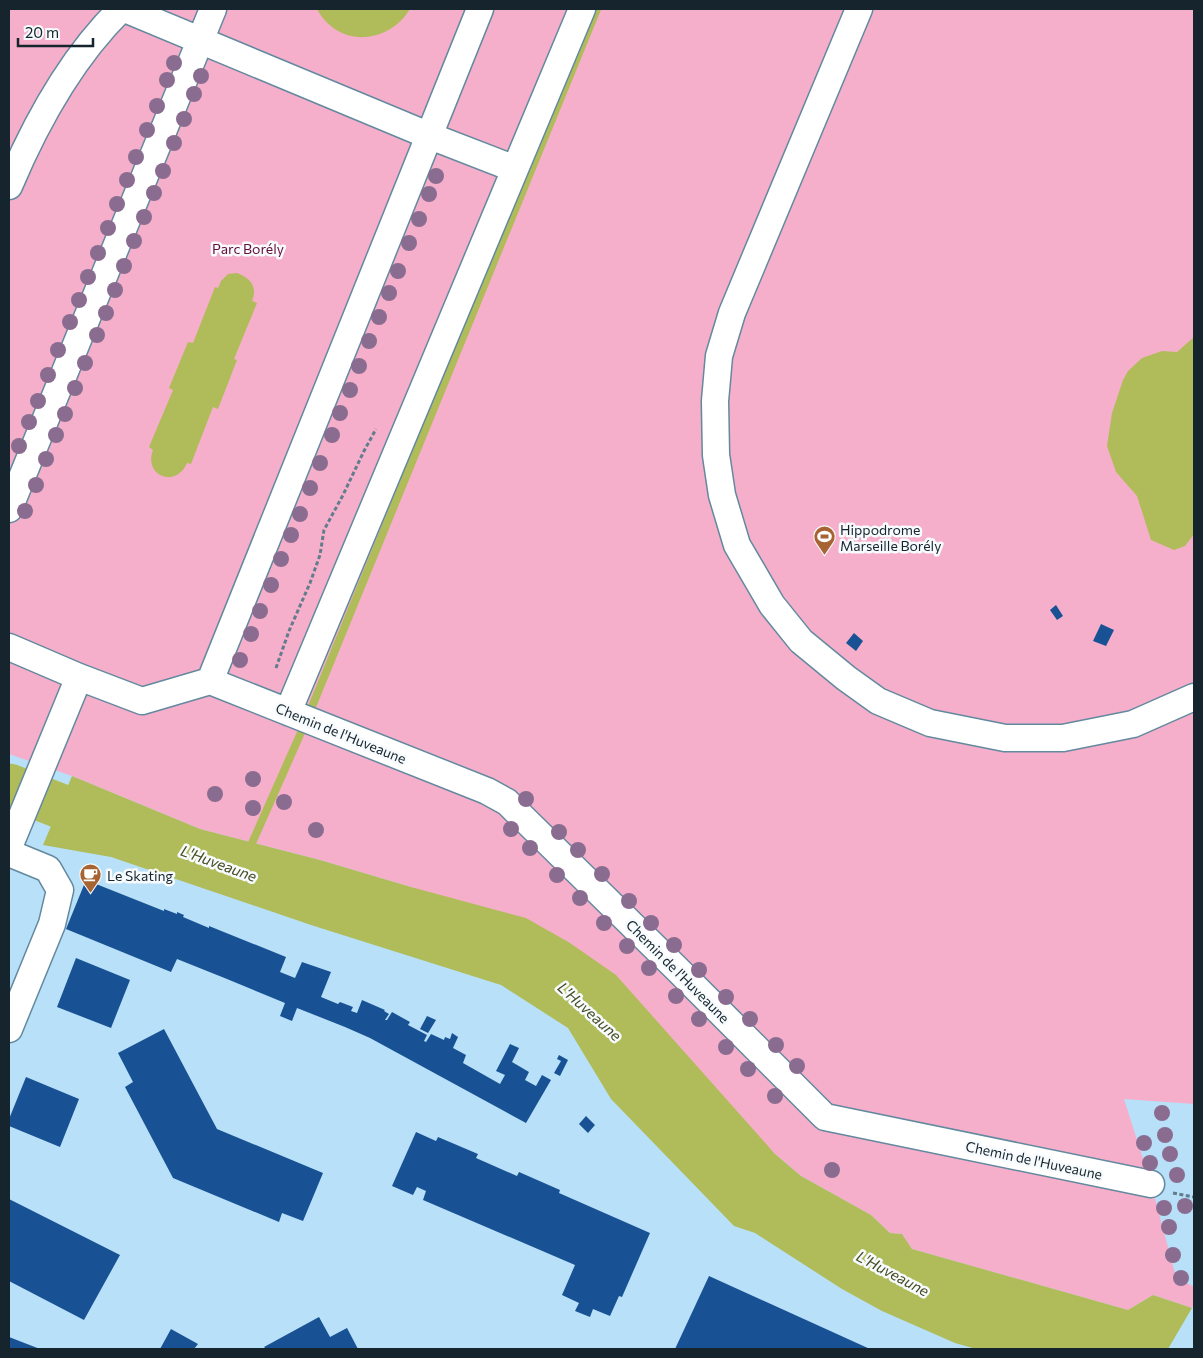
<svg xmlns="http://www.w3.org/2000/svg" width="1203" height="1358" viewBox="0 0 1203 1358" font-family="Commissioner,sans-serif">
	<style>
		.green { fill: #f6afca }
		.water { fill: #b0bc59 }
		.lines { fill: none; stroke-linecap: round; stroke-linejoin: round }
		.stream { stroke: #b0bc59; stroke-width: 8 }
		.river { stroke: #b0bc59; stroke-width: 45 }
		.building { fill: #185295 }
		.minor-casing { stroke: #63899f; stroke-width: 29 }
		.path { stroke: #617c8c; stroke-width: 3; stroke-dasharray: 4 2.5; stroke-linecap: butt }
		.minor { stroke: #fff; stroke-width: 26 }
		.tree { fill: #8a6c90 }
		.labels { text-anchor: middle; dominant-baseline: central; stroke-width: 5; stroke-linejoin: round; paint-order: stroke }
		.park-label { font-size: 14px; fill: #640e3a; stroke: #f7fbfd }
		.poi-label { font-size: 14px; fill: #15242d; stroke: #f7fbfd; text-anchor: start }
		.street-label { font-size: 14px; fill: #15242d; stroke: #f7fbfd }
		.water-label { font-size: 15px; font-style: italic; fill: #474c23; stroke: #f7fbfd }
	</style>
	<rect width="100%" height="100%" fill="#b8e0f8"/>
	<path class="green" d="M9,9H1194V1104L1124,1099L1151,1184L1176,1277L1194,1287V1305L1192,1308L1153,1295L1128,1310L912,1249L902,1234L890,1233L871,1215L801,1176L775,1154L411,887L320,860L200,829L72,776L9,754Z"/>
	<path class="water" d="M317,9H410C388,45 338,48 317,9Z
		M237,273C250,278 258,286 252,301L257,303L234,359L237,360L218,409L213,407L191,464L187,463C176,489 143,476 153,450L149,447L173,390L169,388L188,342L193,343L215,287L218,288L221,281L228,274Z
		M1194,337V534L1185,546L1174,550L1151,540L1137,496L1116,472L1107,446L1112,413L1123,380L1128,371L1142,358L1162,351L1177,352Z
		M72,776L200,829L320,860L411,887L526,918L570,943L616,975L775,1154L801,1176L871,1215L890,1233L902,1234L912,1249L1128,1310L1153,1295L1192,1308L1168,1349H976L955,1343L882,1311L842,1289L755,1233L734,1226L611,1099L568,1028L501,985L311,925L111,857L43,845Z"/>
	<g class="lines">
		<path class="stream" d="M249,850L307,719L597,9"/>
		<path class="river" d="M9,786L116,828"/>
	</g>
	<path class="building" d="M1056,605L1063,616L1057,620L1050,610Z
		M1101,624L1114,630L1106,646L1093,641Z
		M854,633L863,641L856,651L846,643Z
		M86,880L164,911V909L177,914V912L184,915L183,917L209,928V926L286,957L280,972L295,978L302,962L331,972L321,997L338,1004L340,1002L353,1007L351,1011L357,1013L362,1000L385,1010L384,1011L389,1014L385,1020H387L392,1012L410,1022L408,1025L427,1035L424,1041L426,1042L431,1034L444,1040L445,1037L450,1039L452,1033L458,1037L453,1048L466,1055L463,1063L500,1084L505,1075L496,1071L510,1044L519,1048L512,1062L529,1072L525,1080L536,1086L542,1075L551,1080L526,1123L370,1038L345,1027L297,1008L292,1021L280,1016L285,1003L227,979L177,959L171,972L66,929Z
		M76,958L130,980L111,1028L57,1007Z
		M427,1016L436,1020L428,1033L420,1029Z
		M164,1029L217,1129L323,1173L303,1221L282,1213L279,1222L173,1178L125,1087L133,1082L118,1053Z
		M559,1055L568,1060L560,1076L554,1073L561,1061L557,1059Z
		M26,1077L79,1099L60,1147L9,1126V1119Z
		M586,1116L595,1125L588,1133L579,1124Z
		M416,1132L436,1141L438,1137L478,1154L476,1158L517,1176L519,1172L560,1190L559,1193L650,1233L622,1297L619,1296L610,1316L593,1309L590,1317L575,1311L579,1303L562,1295L575,1265L423,1200L426,1191L417,1187L413,1195L392,1186Z
		M9,1199L120,1255L84,1320L9,1281Z
		M709,1276L870,1349H675Z
		M319,1317L330,1337L347,1328L358,1349H266L264,1347Z
		M171,1329L198,1344L194,1349H160Z
		M9,1337L40,1349H9Z"/>
	<g class="lines">
		<defs>
			<path id="minor" d="M125,9L430,136L515,169
				M859,9L732,313L719,356L715,401L716,455L722,495L737,545L772,605L801,641L846,678L878,701L930,723L1005,738H1063L1133,724L1194,697
				M9,186C36,122 71,58 121,9
				M9,509L213,9
				M9,647L79,677L142,701L210,681L487,791L507,802L677,969L825,1117L1151,1184
				M210,681L480,9
				M288,712L582,9
				M9,847L79,677
				M9,853L48,869L60,890L52,924L9,1029"/>
		</defs>
		<use href="#minor" class="minor-casing"/>
		<path class="path" d="M276,668L289,631L310,583L320,555L324,530L343,495L364,451L376,429
			M1173,1193L1194,1197"/>
		<use href="#minor" class="minor"/>
	</g>
	<g class="tree">
		<circle cx="174" cy="63" r="8"/>
		<circle cx="201" cy="76" r="8"/>
		<circle cx="167" cy="80" r="8"/>
		<circle cx="194" cy="94" r="8"/>
		<circle cx="157" cy="106" r="8"/>
		<circle cx="184" cy="119" r="8"/>
		<circle cx="147" cy="130" r="8"/>
		<circle cx="174" cy="143" r="8"/>
		<circle cx="136" cy="157" r="8"/>
		<circle cx="163" cy="171" r="8"/>
		<circle cx="436" cy="176" r="8"/>
		<circle cx="127" cy="180" r="8"/>
		<circle cx="154" cy="193" r="8"/>
		<circle cx="429" cy="194" r="8"/>
		<circle cx="117" cy="204" r="8"/>
		<circle cx="144" cy="217" r="8"/>
		<circle cx="419" cy="219" r="8"/>
		<circle cx="108" cy="228" r="8"/>
		<circle cx="134" cy="241" r="8"/>
		<circle cx="409" cy="243" r="8"/>
		<circle cx="98" cy="253" r="8"/>
		<circle cx="124" cy="266" r="8"/>
		<circle cx="398" cy="271" r="8"/>
		<circle cx="88" cy="277" r="8"/>
		<circle cx="115" cy="290" r="8"/>
		<circle cx="389" cy="293" r="8"/>
		<circle cx="79" cy="300" r="8"/>
		<circle cx="106" cy="313" r="8"/>
		<circle cx="379" cy="317" r="8"/>
		<circle cx="70" cy="322" r="8"/>
		<circle cx="97" cy="335" r="8"/>
		<circle cx="369" cy="341" r="8"/>
		<circle cx="58" cy="350" r="8"/>
		<circle cx="85" cy="363" r="8"/>
		<circle cx="359" cy="366" r="8"/>
		<circle cx="48" cy="375" r="8"/>
		<circle cx="75" cy="388" r="8"/>
		<circle cx="350" cy="390" r="8"/>
		<circle cx="38" cy="401" r="8"/>
		<circle cx="340" cy="413" r="8"/>
		<circle cx="65" cy="414" r="8"/>
		<circle cx="29" cy="422" r="8"/>
		<circle cx="56" cy="435" r="8"/>
		<circle cx="332" cy="435" r="8"/>
		<circle cx="19" cy="446" r="8"/>
		<circle cx="46" cy="459" r="8"/>
		<circle cx="320" cy="463" r="8"/>
		<circle cx="36" cy="485" r="8"/>
		<circle cx="310" cy="488" r="8"/>
		<circle cx="25" cy="511" r="8"/>
		<circle cx="300" cy="514" r="8"/>
		<circle cx="291" cy="535" r="8"/>
		<circle cx="281" cy="559" r="8"/>
		<circle cx="271" cy="585" r="8"/>
		<circle cx="260" cy="611" r="8"/>
		<circle cx="251" cy="634" r="8"/>
		<circle cx="240" cy="660" r="8"/>
		<circle cx="253" cy="779" r="8"/>
		<circle cx="215" cy="794" r="8"/>
		<circle cx="526" cy="799" r="8"/>
		<circle cx="284" cy="802" r="8"/>
		<circle cx="253" cy="808" r="8"/>
		<circle cx="511" cy="829" r="8"/>
		<circle cx="316" cy="830" r="8"/>
		<circle cx="559" cy="832" r="8"/>
		<circle cx="530" cy="848" r="8"/>
		<circle cx="578" cy="850" r="8"/>
		<circle cx="602" cy="874" r="8"/>
		<circle cx="557" cy="875" r="8"/>
		<circle cx="580" cy="898" r="8"/>
		<circle cx="629" cy="901" r="8"/>
		<circle cx="604" cy="923" r="8"/>
		<circle cx="651" cy="923" r="8"/>
		<circle cx="674" cy="945" r="8"/>
		<circle cx="627" cy="946" r="8"/>
		<circle cx="649" cy="968" r="8"/>
		<circle cx="699" cy="970" r="8"/>
		<circle cx="676" cy="996" r="8"/>
		<circle cx="726" cy="997" r="8"/>
		<circle cx="699" cy="1019" r="8"/>
		<circle cx="750" cy="1019" r="8"/>
		<circle cx="776" cy="1045" r="8"/>
		<circle cx="726" cy="1047" r="8"/>
		<circle cx="797" cy="1066" r="8"/>
		<circle cx="748" cy="1069" r="8"/>
		<circle cx="775" cy="1096" r="8"/>
		<circle cx="1162" cy="1113" r="8"/>
		<circle cx="1165" cy="1135" r="8"/>
		<circle cx="1144" cy="1143" r="8"/>
		<circle cx="1170" cy="1154" r="8"/>
		<circle cx="1150" cy="1163" r="8"/>
		<circle cx="832" cy="1170" r="8"/>
		<circle cx="1177" cy="1175" r="8"/>
		<circle cx="1185" cy="1206" r="8"/>
		<circle cx="1164" cy="1208" r="8"/>
		<circle cx="1169" cy="1227" r="8"/>
		<circle cx="1173" cy="1255" r="8"/>
		<circle cx="1181" cy="1278" r="8"/>
	</g>
	<defs>
		<symbol id="stadium-pin" viewBox="-11 -11 22 30"><path d="M0 17L-7.5 6A9.5 9.5 0 1 1 7.5 6Z" fill="#a76432" stroke="#f7fbfd"/><path d="M0-5a6.5 5 0 1 0 0 10a6.5 5 0 1 0 0-10ZM-3.5-1.8h7v3.6h-7Z" fill="#fff"/></symbol>
		<symbol id="cafe-pin" viewBox="-11 -11 22 30"><path d="M0 17L-7.5 6A9.5 9.5 0 1 1 7.5 6Z" fill="#a76432" stroke="#f7fbfd"/><path d="M-5.5-4.5H6V0H3Q3 3.5 0 3.5H-2.5Q-5.5 3.5-5.5 0ZM3-3.2v2h1.7v-2ZM-6 4.5H4V6H-6Z" fill="#fff"/></symbol>
	</defs>
	<g fill-rule="evenodd">
		<use href="#stadium-pin" x="812" y="524" width="25" height="34"/>
		<use href="#cafe-pin" x="78" y="862" width="25" height="34"/>
	</g>
	<g class="labels">
		<g class="park-label">
			<text x="248" y="248">Parc Borély</text>
		</g>
		<g class="poi-label">
			<text x="840" y="529">Hippodrome<tspan x="840" dy="16">Marseille Borély</tspan></text>
			<text x="107" y="875">Le Skating</text>
		</g>
		<g class="street-label">
			<text transform="translate(341 733) rotate(22)">Chemin de l'Huveaune</text>
			<text transform="translate(678 971) rotate(45)">Chemin de l'Huveaune</text>
			<text transform="translate(1034 1160) rotate(12)">Chemin de l'Huveaune</text>
		</g>
		<g class="water-label">
			<text transform="translate(219 863) rotate(20)">L'Huveaune</text>
			<text transform="translate(590 1011) rotate(42)">L'Huveaune</text>
			<text transform="translate(893 1273) rotate(28)">L'Huveaune</text>
		</g>
	</g>
	<rect width="1203" height="1358" fill="none" stroke="#15242d" stroke-width="20"/>
	<path d="M18 38v8h75v-8" fill="none" stroke="#15242d" stroke-width="2.5"/>
	<text x="25" y="38" font-size="15" fill="#15242d" stroke="#f7fbfd" stroke-width="4" paint-order="stroke">20 m</text>
</svg>
